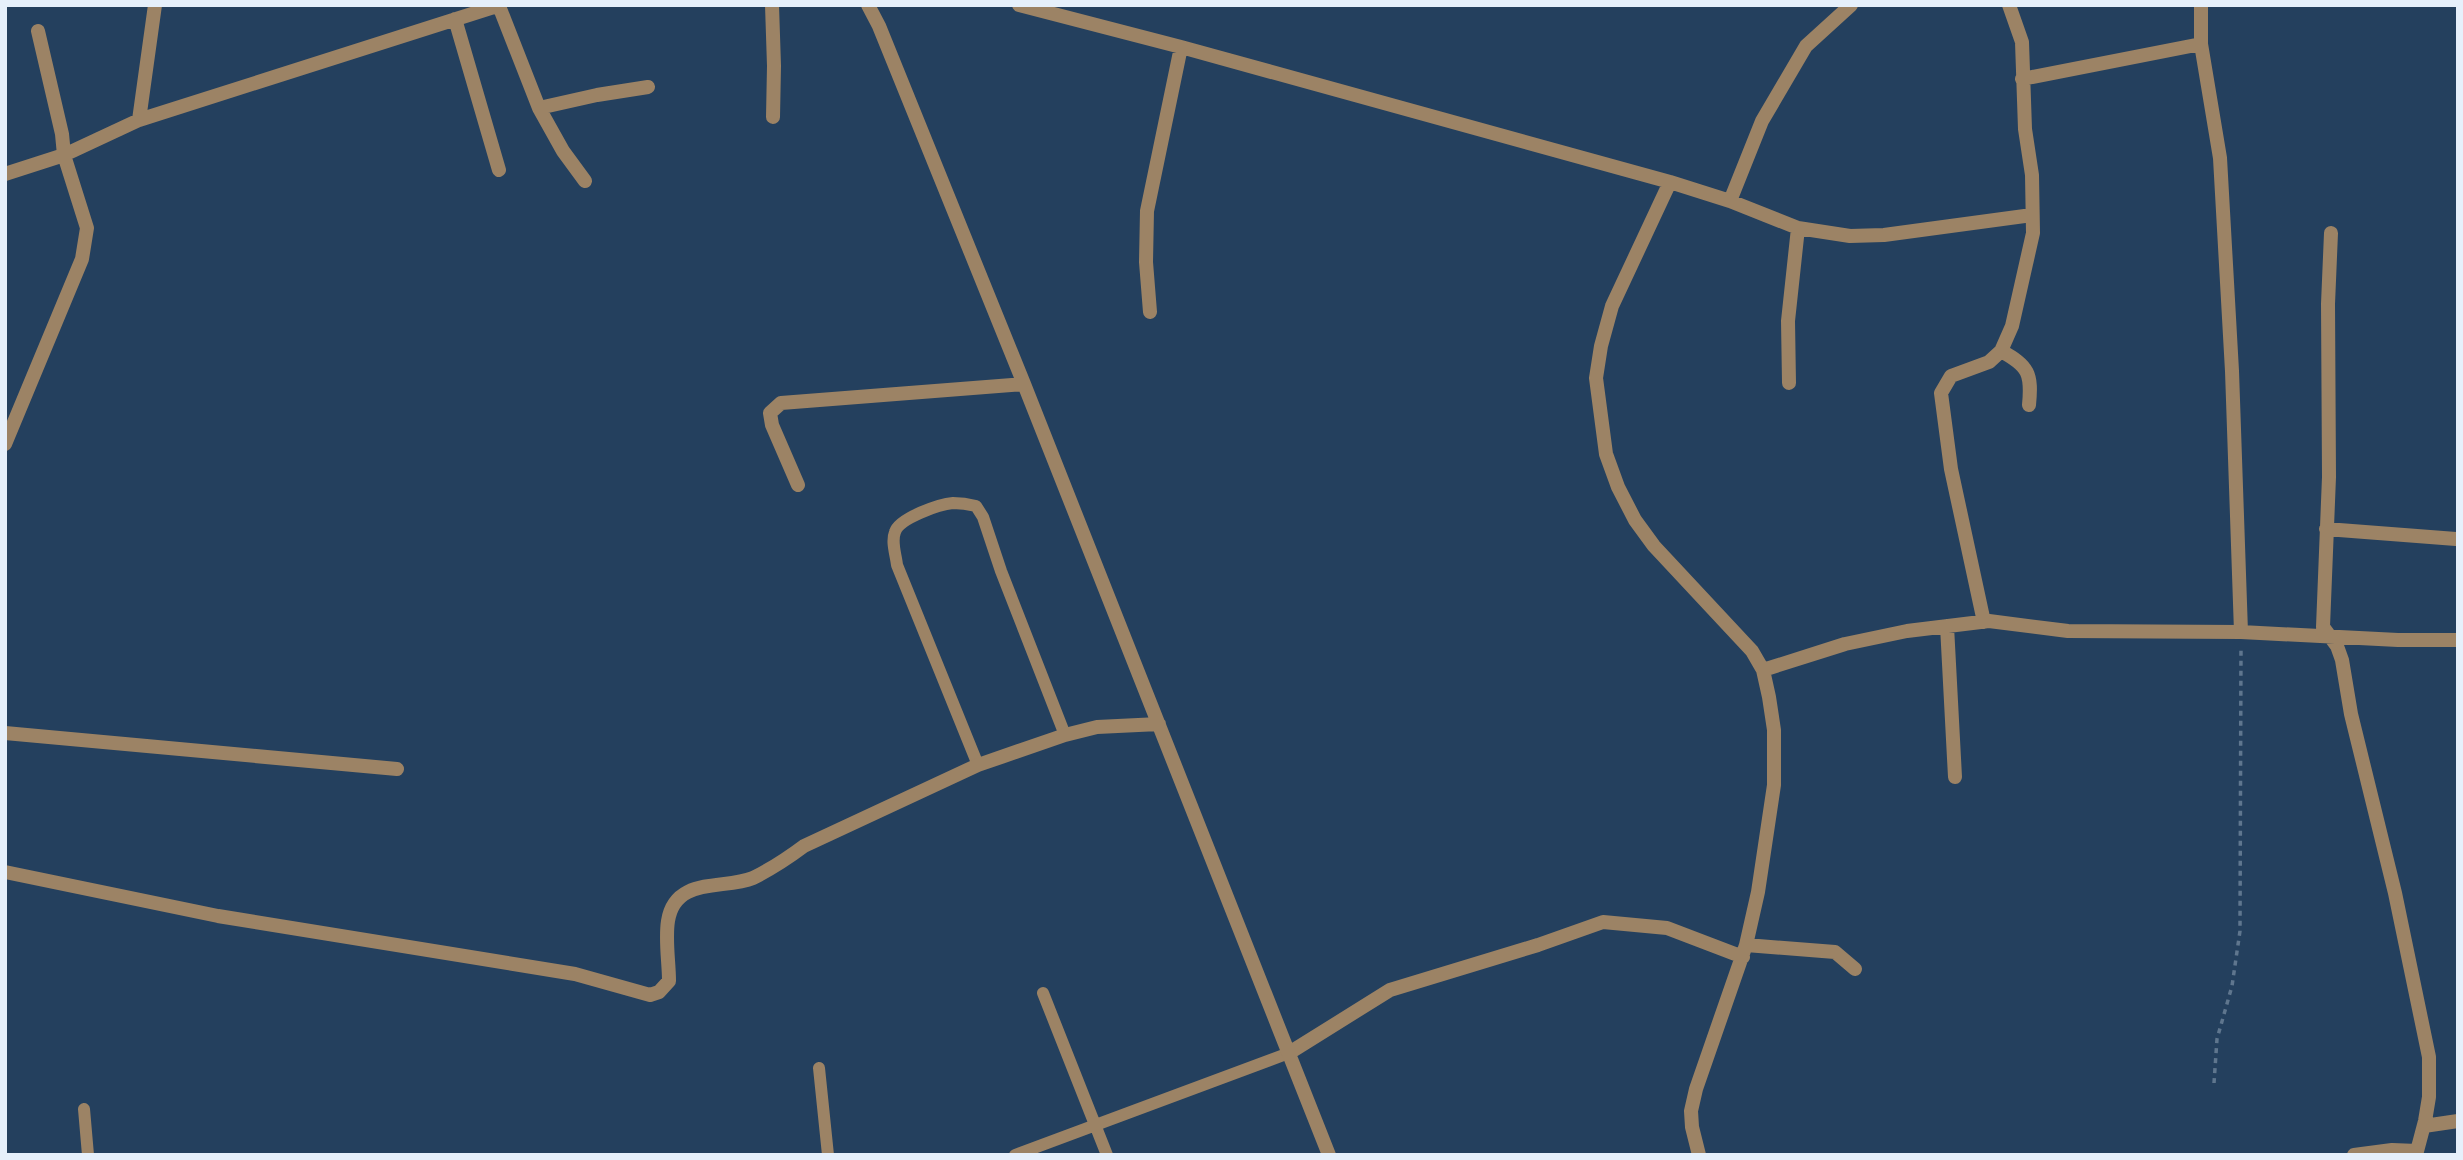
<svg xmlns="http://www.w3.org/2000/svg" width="2463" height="1160" viewBox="0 0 2463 1160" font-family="'DejaVu Sans',sans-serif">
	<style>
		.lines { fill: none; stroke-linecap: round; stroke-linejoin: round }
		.path { stroke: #5f768e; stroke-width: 3.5; stroke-dasharray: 5 5; stroke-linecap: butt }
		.lane { stroke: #9c8365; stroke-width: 12 }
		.street { stroke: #9c8365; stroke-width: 14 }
	</style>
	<rect width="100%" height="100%" fill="#24405e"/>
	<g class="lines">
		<path class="path" d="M2214,1083L2217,1039L2232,986L2240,931L2241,647"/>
		<path class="lane" d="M978,765L897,565C896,555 891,542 895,532C899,518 940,504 953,503C961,503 968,504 976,506L983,517L1001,571L1065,735
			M1043,993L1107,1155
			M819,1068L828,1155
			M84,1109L88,1155
			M1015,1155L1289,1053"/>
		<path class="street" d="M772,5L774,66L773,117
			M868,5L879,26L1024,384L1329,1155
			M1019,5L1181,47L1670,182L1612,306L1601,346L1596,378L1606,454L1618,487L1635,520L1654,546L1752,651L1763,670L1769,697L1774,730V785L1758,892L1746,945L1696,1089L1691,1111L1692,1127L1699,1155
			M2201,5V44L2220,158L2232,371L2241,632
			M499,6L539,108L563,151L585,181
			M455,19L499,170
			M2022,79L2201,44
			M539,108L597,95L648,87
			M139,120L155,5
			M5,174L64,155L139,120L500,5
			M1670,182L1730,201L1798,228L1850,236L1884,235L2032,215
			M1730,201L1762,121L1806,46L1851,5
			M2331,233L2328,304L2329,477L2323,627L2337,646L2342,660L2351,714L2395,893L2429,1057V1097L2425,1121L2416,1155
			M1150,312L1146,262L1147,211L1181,47
			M2001,351C2029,366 2032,374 2029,405
			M1789,383L1788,321L1798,228
			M5,444L82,259L87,228L64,155L62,134L38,31
			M798,485L772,425L770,413L781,403L1024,384
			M2326,529L2456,539
			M1984,622L1951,469L1941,393L1951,376L1989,362L2001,351L2012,326L2033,233L2032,175L2025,129L2022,42L2009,5
			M1947,626L1955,777
			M1763,670L1845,644L1907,631L1989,621L2068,631L2241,632L2398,640H2458
			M5,733L397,769
			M5,872L218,916L575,974L650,995L659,992L669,981C669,962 665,940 668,921C675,876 724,890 753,878C771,869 788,858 804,846L978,765L1065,735L1097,727L1159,724
			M1746,945L1835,952L1855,969
			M1289,1053L1390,990L1538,945L1603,922L1667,928L1743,957
			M2424,1126L2458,1121
			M2354,1155L2392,1150L2417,1151"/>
	</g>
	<rect width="2463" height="1160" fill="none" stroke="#e6f0fb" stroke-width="14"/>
</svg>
